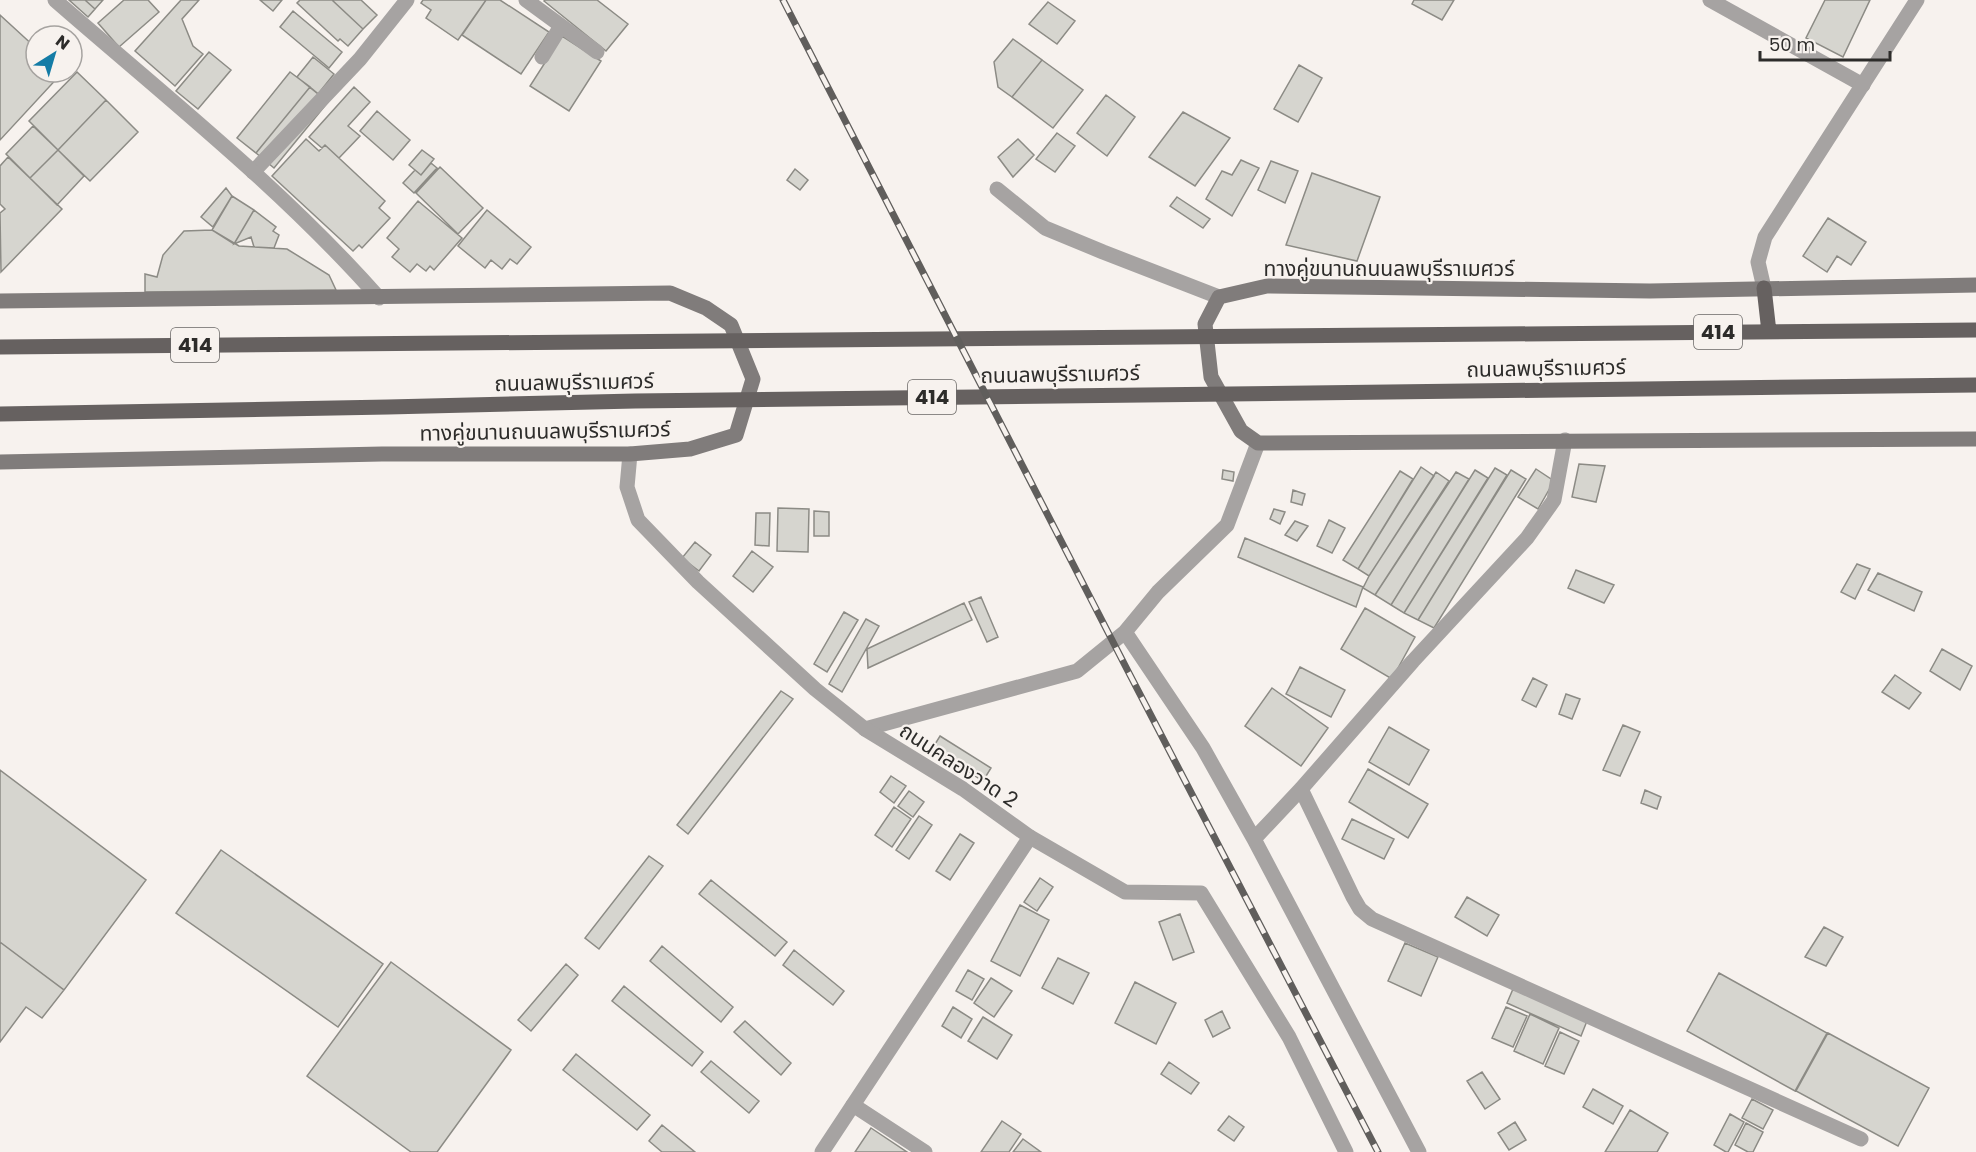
<svg xmlns="http://www.w3.org/2000/svg" width="1976" height="1152" viewBox="0 0 1976 1152" font-family="Poppins,'Noto Sans Thai',sans-serif">
	<style>
		.building { fill: #d6d5cf; stroke: #8c8b85; stroke-width: 1.5 }
		.lines { fill: none; stroke-linecap: round; stroke-linejoin: round }
		.minor { stroke: #a6a3a2; stroke-width: 15 }
		.tertiary { stroke: #a6a3a2; stroke-width: 15 }
		.secondary { stroke: #807c7b; stroke-width: 15 }
		.primary { stroke: #666160; stroke-width: 15 }
		.rail-casing { stroke: #605e5c; stroke-width: 7 }
		.rail { stroke: #f7f2ee; stroke-width: 4.5; stroke-dasharray: 14; stroke-linecap: butt }
		.labels { text-anchor: middle; dominant-baseline: central; stroke-width: 4.5; stroke-linejoin: round; paint-order: stroke }
		.shield { fill: #f7f2ee; stroke: #6a6765; stroke-width: 1.5 }
		.shield-label { font-size: 20px; font-weight: bold; fill: #2d2c2a }
		.street-label { font-size: 21px; fill: #2d2c2a; stroke: #f7f2ee }
	</style>
	<rect width="100%" height="100%" fill="#f7f2ee"/>
	<path class="building" d="M69,0H85L95,9L88,17Z
		M85,0H103L95,9Z
		M124,0H148L159,12L119,47L98,23Z
		M181,0H199L182,19L193,46L203,54L175,86L135,51Z
		M260,0H282L273,11Z
		M300,0H332L363,29L348,46L340,39L338,41L297,3Z
		M332,0H361L377,15L363,29Z
		M423,0H486L458,40L426,18L431,10L421,3Z
		M486,0H500L549,32L521,74L462,35Z
		M545,0H597L628,24L606,51L544,1Z
		M1414,0H1454L1442,20L1412,4Z
		M1825,0H1870L1843,57L1806,38Z
		M1048,2L1075,21L1057,44L1029,24Z
		M293,11L342,52L329,68L280,27Z
		M0,15L36,48V72L62,73L0,140Z
		M562,36L601,61L569,111L530,86Z
		M1013,39L1042,60L1012,97L998,87L994,62Z
		M209,52L231,70L198,109L176,91Z
		M313,57L334,74L318,94L297,77Z
		M1042,60L1083,90L1053,128L1012,97Z
		M1299,65L1322,78L1298,122L1274,109Z
		M77,72L106,100L58,150L29,121Z
		M290,72L310,87L256,153L237,138Z
		M310,87L328,102L274,168L256,153Z
		M354,87L370,102L348,126L360,136L339,158L325,145L322,148L309,137Z
		M1106,95L1135,117L1107,156L1077,133Z
		M106,100L138,132L90,181L58,150Z
		M377,111L410,140L393,160L360,131Z
		M1183,112L1230,138L1195,186L1149,157Z
		M33,126L58,150L30,178L6,154Z
		M1057,133L1075,146L1055,172L1036,159Z
		M306,139L319,151L325,145L385,201L379,208L390,218L362,248L359,245L353,251L272,176Z
		M1018,139L1034,155L1013,177L998,157Z
		M58,150L84,176L57,205L30,178Z
		M422,150L434,159L421,175L409,165Z
		M8,157L62,209L1,272L0,213L5,209L0,204V166Z
		M1241,160L1259,168L1232,216L1206,199L1222,171L1232,175Z
		M1271,161L1298,171L1285,203L1258,190Z
		M431,163L437,168L414,193L403,183L415,170L421,175Z
		M440,167L483,208L458,234L416,193Z
		M795,169L808,180L800,190L787,180Z
		M1312,173L1380,197L1357,261L1286,245Z
		M226,188L232,196L213,227L201,217Z
		M232,196L254,210L234,244L212,230Z
		M1177,197L1210,219L1203,228L1170,206Z
		M418,201L462,238L434,270L430,266L426,271L417,264L410,272L392,257L399,249L387,238Z
		M254,210L276,227L273,231L279,235L274,248L254,247L251,237L234,244Z
		M487,210L531,247L517,264L510,259L502,269L491,260L485,268L458,246Z
		M1828,218L1866,242L1851,265L1837,256L1827,272L1803,256Z
		M212,230L239,246L287,249L329,275L336,290L145,292V274L157,277L163,255L184,231Z
		M1579,464L1605,466L1596,502L1572,497Z
		M1421,467L1434,476L1369,576L1358,569Z
		M1495,468L1507,475L1418,620L1404,613Z
		M1536,469L1554,481L1538,509L1518,497Z
		M1223,470L1234,472L1233,481L1222,479Z
		M1475,470L1488,478L1404,613L1391,605Z
		M1511,470L1526,479L1434,628L1418,620Z
		M1400,471L1413,479L1358,569L1343,560Z
		M1436,472L1449,481L1375,595L1363,588L1369,576Z
		M1456,472L1469,479L1391,605L1375,595Z
		M1293,490L1305,494L1302,505L1291,502Z
		M778,508L809,509L808,552L777,551Z
		M1274,509L1285,512L1280,524L1270,519Z
		M814,511L829,512V536H814Z
		M756,513H770L769,546L755,545Z
		M1329,520L1345,528L1332,553L1317,546Z
		M1295,521L1308,526L1297,541L1285,535Z
		M1245,538L1363,587L1356,607L1238,557Z
		M695,542L711,555L699,571L682,558Z
		M752,551L773,567L753,592L733,576Z
		M1857,564L1870,569L1855,599L1841,592Z
		M1576,570L1614,585L1604,603L1568,588Z
		M1878,573L1922,592L1914,611L1868,590Z
		M981,597L998,637L987,642L969,602Z
		M964,603L972,620L868,668L867,649Z
		M1365,608L1415,637L1392,679L1341,649Z
		M844,612L858,620L827,672L814,664Z
		M866,619L879,626L842,692L829,684Z
		M1942,649L1972,666L1960,690L1930,671Z
		M1300,667L1345,690L1331,717L1286,694Z
		M1895,675L1921,693L1909,709L1882,692Z
		M1533,678L1547,685L1536,707L1522,700Z
		M1272,688L1328,728L1301,766L1245,726Z
		M781,691L793,699L688,834L677,825Z
		M1566,694L1580,699L1572,719L1559,714Z
		M1623,725L1640,732L1620,776L1603,770Z
		M1389,727L1429,750L1409,785L1369,762Z
		M940,736L991,768L983,781L932,749Z
		M1368,769L1428,804L1408,838L1349,802Z
		M0,770L146,880L64,990L0,942Z
		M891,776L906,786L894,803L880,792Z
		M1645,790L1661,797L1657,809L1641,803Z
		M909,791L924,802L913,817L898,806Z
		M894,807L911,819L892,847L875,835Z
		M919,816L932,825L909,859L896,850Z
		M1352,819L1394,839L1384,859L1342,839Z
		M960,834L974,843L950,880L936,871Z
		M221,850L383,964L338,1027L176,913Z
		M649,856L663,866L599,949L585,938Z
		M1040,878L1053,887L1037,911L1024,902Z
		M711,880L787,942L775,956L699,894Z
		M1467,897L1499,915L1487,936L1455,917Z
		M1020,905L1049,920L1020,976L991,961Z
		M1180,914L1194,952L1173,960L1159,922Z
		M1824,927L1843,937L1826,966L1805,957Z
		M0,942L64,990L42,1018L26,1007L0,1042Z
		M1405,943L1438,957L1421,996L1388,981Z
		M662,946L733,1007L721,1022L650,961Z
		M794,950L844,991L833,1005L783,965Z
		M1058,958L1089,973L1073,1004L1042,988Z
		M391,962L511,1050L437,1152H411L307,1076Z
		M566,964L578,975L531,1031L518,1020Z
		M968,970L984,979L972,1000L956,991Z
		M1719,973L1827,1033L1795,1091L1687,1031Z
		M991,978L1012,991L994,1017L974,1003Z
		M1135,982L1176,1003L1156,1044L1115,1023Z
		M624,986L703,1052L692,1066L612,1001Z
		M1513,989L1587,1021L1581,1036L1507,1003Z
		M953,1007L972,1019L961,1038L942,1026Z
		M1506,1007L1527,1016L1513,1047L1492,1038Z
		M1222,1011L1230,1028L1213,1037L1205,1020Z
		M1530,1014L1559,1028L1543,1064L1514,1051Z
		M983,1017L1012,1035L997,1059L968,1041Z
		M745,1021L791,1063L781,1075L734,1032Z
		M1560,1032L1579,1041L1564,1074L1545,1066Z
		M1828,1033L1929,1088L1898,1146L1796,1091Z
		M576,1054L650,1115L637,1130L563,1070Z
		M711,1061L759,1101L749,1113L701,1072Z
		M1169,1062L1199,1083L1191,1094L1161,1074Z
		M1482,1072L1500,1099L1485,1109L1467,1081Z
		M1593,1089L1623,1106L1613,1124L1583,1107Z
		M1752,1099L1773,1110L1763,1129L1742,1118Z
		M1630,1110L1668,1133L1657,1152H1605Z
		M1730,1114L1744,1122L1728,1152H1726L1714,1145Z
		M1229,1116L1244,1127L1234,1141L1218,1130Z
		M1002,1121L1021,1134L1009,1152H981Z
		M1515,1122L1526,1140L1509,1150L1498,1133Z
		M1746,1123L1763,1132L1753,1152H1748L1735,1145Z
		M662,1125L695,1152H662L649,1141Z
		M871,1128L907,1152H855Z
		M1023,1139L1041,1152H1013Z"/>
	<g class="lines">
		<path class="minor" d="M526,0L597,52
			M1710,0L1863,85
			M542,57L561,26
			M253,172L360,59L407,0
			M997,189L1045,228L1103,252L1219,297
			M1125,632L1203,748L1254,839L1301,789L1413,661L1527,538L1554,500L1565,440
			M865,729L1077,671L1125,632L1158,592L1227,525L1258,443
			M1301,789L1353,897L1360,909L1372,919L1861,1139
			M1030,837L1125,892L1201,893L1289,1037L1346,1152
			M1254,839L1419,1152
			M853,1105L925,1152"/>
		<path class="tertiary" d="M55,0C165,96 282,188 379,298
			M1764,288L1758,262L1765,237L1917,0
			M630,454L627,487L638,520L698,582L815,689L865,729L963,789L1030,837L822,1152"/>
		<path class="secondary" d="M1976,285L1650,291L1267,286L1219,297L1205,324L1211,377L1241,431L1258,443L1976,439
			M0,301L670,293L706,308L731,325L753,379L736,435L690,449L630,454H382L0,462"/>
		<path class="primary" d="M1764,288L1769,332
			M0,347L1976,330
			M0,414L388,407L635,401L1976,385"/>
		<defs>
			<path id="rail" d="M783,0L1130,675L1378,1152"/>
		</defs>
		<use href="#rail" class="rail-casing"/>
		<use href="#rail" class="rail"/>
	</g>
	<g class="labels">
		<g class="shield">
			<rect x="1694" y="315" width="48" height="34" rx="4.5"/>
			<rect x="171" y="328" width="48" height="34" rx="4.5"/>
			<rect x="908" y="380" width="48" height="34" rx="4.5"/>
		</g>
		<g class="shield-label">
			<text x="1718" y="332">414</text>
			<text x="195" y="345">414</text>
			<text x="932" y="397">414</text>
		</g>
		<g class="street-label">
			<text x="1389" y="268">ทางคู่ขนานถนนลพบุรีราเมศวร์</text>
			<text transform="translate(1546 368) rotate(-1)">ถนนลพบุรีราเมศวร์</text>
			<text transform="translate(1060 374) rotate(-1)">ถนนลพบุรีราเมศวร์</text>
			<text transform="translate(574 382) rotate(-1)">ถนนลพบุรีราเมศวร์</text>
			<text transform="translate(545 431) rotate(-1)">ทางคู่ขนานถนนลพบุรีราเมศวร์</text>
			<text transform="translate(959 765) rotate(33)">ถนนคลองวาด 2</text>
		</g>
	</g>
	<g transform="translate(54 54) rotate(37)"><circle r="28" fill="#f7f2ee" stroke="#a6a3a0" stroke-width="1.5"/>
	<path d="M0-4.5L10 22L0 15L-10 22Z" fill="#147ca6"/>
	<text y="-9" font-size="16" font-weight="bold" text-anchor="middle" fill="#2d2c2a">N</text>
	</g>
	<path d="M1760 51v9h130v-9" fill="none" stroke="#2d2c2a" stroke-width="3"/>
	<text x="1769" y="51" font-size="18" fill="#2d2c2a" stroke="#f7f2ee" stroke-width="4.5" paint-order="stroke">50 m</text>
</svg>
